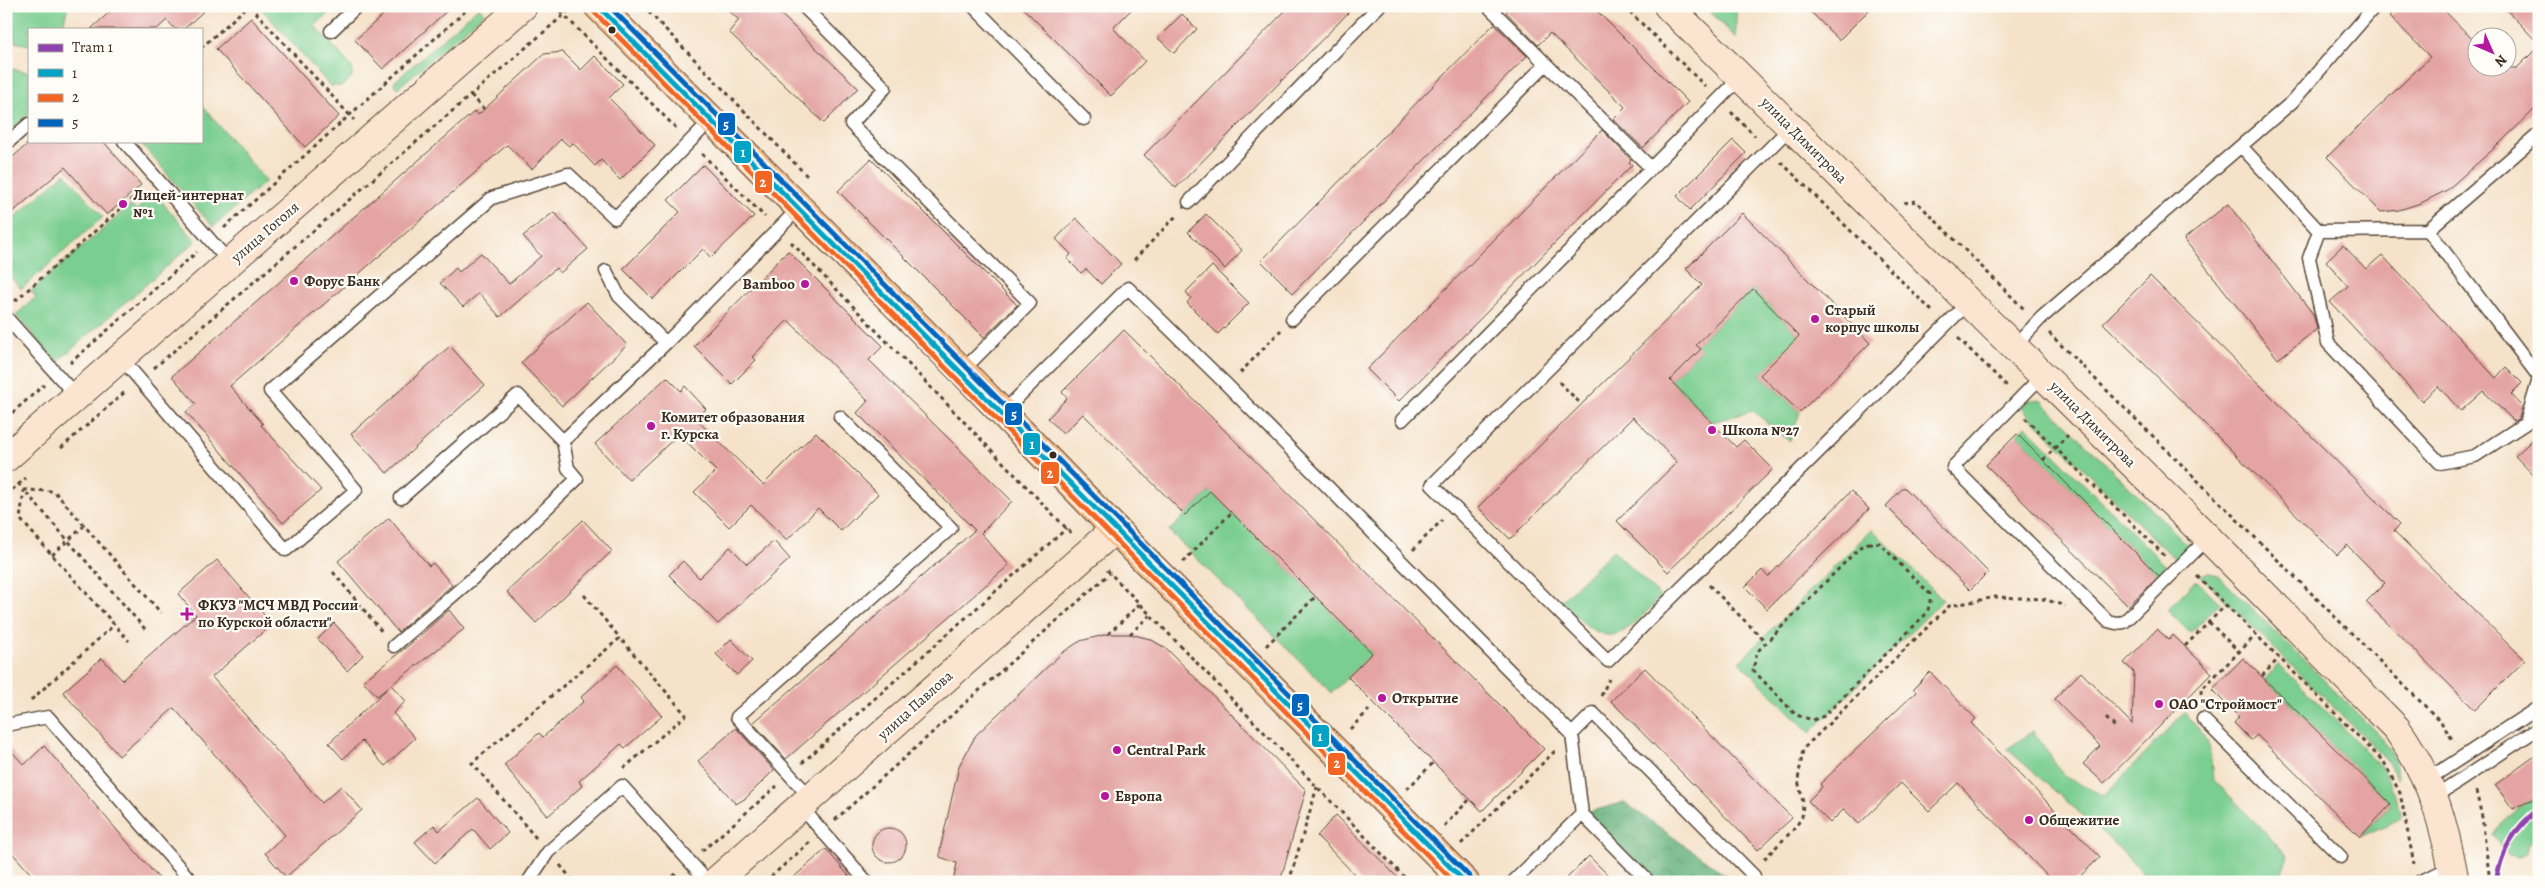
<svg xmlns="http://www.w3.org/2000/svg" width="2545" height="888" viewBox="0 0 2545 888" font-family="Alegreya,serif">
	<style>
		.green { fill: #7ace90; stroke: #5a7c57 }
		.forest { fill: url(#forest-crowns); stroke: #4f6e4c }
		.building { fill: #e4a4a3 }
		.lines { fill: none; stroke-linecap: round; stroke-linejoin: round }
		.lane-casing { stroke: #574638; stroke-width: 15 }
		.secondary-casing { stroke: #574638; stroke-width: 30 }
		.primary-casing { stroke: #574638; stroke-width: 30 }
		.path { stroke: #574638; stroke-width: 3; stroke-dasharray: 4 4; stroke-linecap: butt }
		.lane { stroke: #fff; stroke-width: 12 }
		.secondary { stroke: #fce5d0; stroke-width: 28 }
		.primary { stroke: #f8bd89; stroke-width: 28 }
		.bus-1-casing { stroke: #fdfcf7; stroke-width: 9 }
		.bus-2-casing { stroke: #fdfcf7; stroke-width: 9 }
		.bus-3-casing { stroke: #fdfcf7; stroke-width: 9 }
		.bus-1 { stroke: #03a3c5; stroke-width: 5 }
		.bus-2 { stroke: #f26522; stroke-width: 5 }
		.bus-3 { stroke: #0065bd; stroke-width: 5 }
		.tram-1-casing { stroke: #fdfcf7; stroke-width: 9 }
		.tram-1 { stroke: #8e44ad; stroke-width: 5 }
		.bus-dot { fill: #3b2a1e; stroke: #fdfcf7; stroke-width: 2 }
		.poi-dot { fill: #b5179e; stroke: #fdfcf7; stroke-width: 2 }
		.labels { text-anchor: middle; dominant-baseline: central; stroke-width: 4.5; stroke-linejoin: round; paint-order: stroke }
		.street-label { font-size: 15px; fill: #3b2a1e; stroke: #fdfcf7 }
		.poi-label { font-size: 15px; font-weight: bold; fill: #3b2a1e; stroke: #fdfcf7; text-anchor: start }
		.line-badge { stroke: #fdfcf7; stroke-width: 2 }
		.badge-label { font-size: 14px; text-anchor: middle; font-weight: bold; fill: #fff }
	</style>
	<defs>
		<pattern id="forest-crowns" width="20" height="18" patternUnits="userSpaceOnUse" patternTransform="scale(1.25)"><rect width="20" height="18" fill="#63b17a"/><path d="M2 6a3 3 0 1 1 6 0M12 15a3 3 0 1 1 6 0" fill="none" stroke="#539063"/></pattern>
	</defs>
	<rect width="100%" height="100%" fill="#fdfcf7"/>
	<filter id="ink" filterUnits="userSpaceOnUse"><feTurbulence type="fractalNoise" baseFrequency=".02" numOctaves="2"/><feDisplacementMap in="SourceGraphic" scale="10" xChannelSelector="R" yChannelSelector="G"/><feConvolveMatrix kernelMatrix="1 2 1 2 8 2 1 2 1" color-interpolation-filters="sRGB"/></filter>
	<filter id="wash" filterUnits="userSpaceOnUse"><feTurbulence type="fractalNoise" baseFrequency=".0096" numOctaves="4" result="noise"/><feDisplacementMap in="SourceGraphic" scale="20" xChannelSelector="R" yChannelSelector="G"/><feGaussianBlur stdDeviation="1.12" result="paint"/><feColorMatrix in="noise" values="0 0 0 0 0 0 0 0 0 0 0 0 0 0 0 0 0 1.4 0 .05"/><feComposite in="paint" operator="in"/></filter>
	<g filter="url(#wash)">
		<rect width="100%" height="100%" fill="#f5e2c9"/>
		<path class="green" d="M10,6H68L62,29H29V45L15,42Z
			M259,6H336L315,26L352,67V77L342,86H330Z
			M1705,6H1736V38Z
			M479,7L484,13L398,88L393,83Z
			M6,68L29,72V114L6,134Z
			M201,104L266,181L213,227L139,141H201Z
			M65,173L103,217L21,289L6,272V225Z
			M155,194L196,241L57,362L16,315L36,297L31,291L131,205L136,210Z
			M1753,289L1799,336L1760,375L1800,412L1790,441L1753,411L1712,422L1670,380L1701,350L1696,345Z
			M2029,400H2039L2043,402L2191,548L2178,562L2021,408Z
			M2026,426L2169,569L2161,578L2017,434Z
			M1210,491L1372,653L1332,693L1169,531Z
			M1872,529L1943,600L1810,733L1739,662Z
			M1613,550L1661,597C1617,643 1608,651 1561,601Z
			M2208,572L2220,577L2377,733C2390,748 2397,760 2397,779L2386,759L2201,576Z
			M2196,580L2220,603L2190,633L2167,610Z
			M2279,664L2380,765L2396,796L2401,818L2360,837L2391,804L2265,679Z
			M2185,712L2209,743L2213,779L2288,856L2278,882H2151L2113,842L2007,749L2033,731L2065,777L2104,796Z
			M2539,797V839L2529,843L2527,853L2519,858L2509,856L2493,835C2510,813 2514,807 2539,797Z"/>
		<path class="forest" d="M1624,802L1736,882H1649L1582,814Z"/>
		<g id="blocks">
			<path class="building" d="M116,6H209L184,29H175L167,20L157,29H91Z
				M393,6H452L383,69L355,40Z
				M724,6H772L858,88L824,123L729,32L739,20Z
				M1021,6H1135L1113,28L1145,61L1111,96Z
				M1290,6H1355L1176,188L1144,155Z
				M1512,6H1592L1688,102L1643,148L1613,119L1625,107L1550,33L1538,45L1506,12Z
				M1805,6H1873L1839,40Z
				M2400,6H2440L2478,45V68H2517L2539,46V105L2498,145L2447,190L2421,203L2399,210L2381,212L2327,157L2430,57L2390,16Z
				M2503,6H2539V44Z
				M1182,14L1197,29L1174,53L1158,38Z
				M251,18L339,116L305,147L216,49Z
				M1494,24L1527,56L1293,293L1261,261Z
				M563,52L581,70L595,56L623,84L609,98L655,145L620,180L601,160L595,166L573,143L569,146L561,139L532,169L507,145L230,386L263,424L261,425L321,490L283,523L186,412L196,404L172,376L475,111L478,115L544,54Z
				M1602,130L1631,160L1629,162L1632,165L1399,401L1367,369Z
				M1733,140L1746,153L1690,210L1677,196Z
				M31,141H103L141,185L107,215L65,167L6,218V163Z
				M871,159L1017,305L984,337L838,191Z
				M703,165L754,216L711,258L703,249L653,299L623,269L680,212L668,200Z
				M2228,204L2313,314L2317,329L2278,359L2184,239Z
				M554,212L588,249L560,273L556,268L500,317L479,293L463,307L440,283L456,268L459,272L481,253L509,284L541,256L523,236Z
				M1742,213L1870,343L1800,412L1760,375L1799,336L1753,289L1696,345L1701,349L1670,380L1736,447L1744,440L1773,469L1668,572L1617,521L1677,462L1633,417L1510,539L1478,507L1702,285L1686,269Z
				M1206,214L1242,250L1225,269L1188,232Z
				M1076,218L1121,264L1101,284L1086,269L1081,273L1067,259L1071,254L1056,239Z
				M2343,245L2366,269L2382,255L2496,378L2506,367L2522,383L2511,394L2522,406L2519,418L2514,421L2483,391L2461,411L2438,386L2422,401L2330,302L2348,286L2326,261Z
				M788,251L883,346L869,360L1012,501L981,533L1009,565L786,759L753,723L975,530L857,413L868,401L788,320L752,357L756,360L732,384L694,346Z
				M1212,266L1249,303L1218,334L1187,303L1191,298L1186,292Z
				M2150,276L2400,524L2394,531L2525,660L2475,710L2366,602L2385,583L2347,545L2337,555L2103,323Z
				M587,302L627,345L562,406L521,363Z
				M1124,330L1544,749L1482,811L1348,677L1372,653L1210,491L1185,515L1083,414L1063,434L1048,418L1067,398L1062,392Z
				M450,346L485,385L387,473L351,434Z
				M667,377L681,391L685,386L706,409L696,419L763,485L816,432L878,494L841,531L818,508L787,540L751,505L729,527L694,492L716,471L679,434L629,480L595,444Z
				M2017,434L2159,576L2128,606L1986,465Z
				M2539,434V481L2515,456Z
				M1904,487L1988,572L1970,590L1886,506Z
				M1851,491L1869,509L1767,609L1745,587L1762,570L1768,577Z
				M389,518L429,566L433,563L452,585L398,632L338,561Z
				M583,520L612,551L536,623L507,592Z
				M774,541L790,559L718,624L669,575L683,561L699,578L730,547L747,564Z
				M217,560L272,624L212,677L322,803L341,786L362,810L286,877L265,853L285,835L174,708L119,756L63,692L102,658L122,680L196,615L178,594Z
				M449,610L464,629L391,685L406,701L393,713L415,738L385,766L362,741L343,759L329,743L390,686L377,696L363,681L409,645Z
				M334,623L363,655L347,671L318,639Z
				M2157,629L2169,640L2173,635L2212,673L2104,783L2083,764L2100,746L2054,699L2081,672L2132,724L2134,672L2124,663Z
				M1108,634H1130L1150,639L1167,649L1306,790L1280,882H953L957,863L940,857V850L959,766L976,735L1062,653L1080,641Z
				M731,639L752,661L737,675L716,654Z
				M2243,658L2391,804L2360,837L2257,735L2251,740L2234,723L2239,717L2212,690Z
				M617,665L662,716L625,748L621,744L579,781L582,786L548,816L504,765L539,733L543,737L584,701L581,697Z
				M1645,668L1792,818L1758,850L1611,701Z
				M1930,672L1976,719L1971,723L2100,857L2074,882H2053L1958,783L1929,811L1901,783L1859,824L1844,809L1830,823L1808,801L1822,787L1820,784L1916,692L1913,689Z
				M736,728L774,770L746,798L736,804L698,761Z
				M6,745L24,765L44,746L162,882H38L6,846Z
				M2539,753V796L2513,809L2495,785Z
				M478,798L508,833L490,849L473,829L435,863L415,842L434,825L439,831Z
				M1336,815L1402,882H1362L1317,836Z
				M872 845a17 17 0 1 1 34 0a17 17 0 1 1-34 0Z
				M826,849L854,882H788L811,862Z
				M1589,856L1615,882H1563Z"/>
		</g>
	</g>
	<g filter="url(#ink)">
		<use href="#blocks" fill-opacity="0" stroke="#574638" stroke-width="1"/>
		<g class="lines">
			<defs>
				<path id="lane" d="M803,6L885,88L851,124L1030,303L962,371
					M973,6L1084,119
					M331,31L357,6
					M1546,64L1651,168
					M1791,127L1432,485L1608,661L1969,302
					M124,141L230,263
					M6,144L29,124
					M2241,146L2319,231L2428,230L2539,377
					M1189,202L1379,6
					M2428,230L2539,134
					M2319,231L2309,258L2328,343L2440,463L2475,456L2526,423L2539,379
					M606,271L619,296L666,343
					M6,317L77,397
					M1292,319L1546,64L1488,6
					M2014,347L2041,318L2292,102L2375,6
					M121,358L286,550L356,490L270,391L492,198L568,174L615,218L711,120
					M2043,375L1953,467L2108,621L2116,623L2124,622L2208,538
					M1003,412L1128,288L1228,386L1572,734L1582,814
					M1402,420L1741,77
					M401,498L518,395L563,441
					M394,646L479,573L577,479L568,468L563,441L666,343L799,208
					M2203,719L2341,857
					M6,725L48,717L192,882
					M1572,734L1593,713L1754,876
					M2427,780L2539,707
					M2435,797L2539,728
					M811,798L737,717L951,528L840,417
					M801,807L867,882
					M528,882L548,852L622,786L708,882
					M1513,882L1582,814L1649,882
					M2419,882L2452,867"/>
				<path id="secondary" d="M1668,6L2208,538L2397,729C2432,779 2444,822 2455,882
					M6,458L523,6
					M715,882L1115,529"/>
				<path id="primary" d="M598,6L962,371L1142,557L1465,882"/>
			</defs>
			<use href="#lane" class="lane-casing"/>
			<use href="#secondary" class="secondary-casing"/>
			<use href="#primary" class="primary-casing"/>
			<path class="path" d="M250,6L354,120
				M555,6L677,129
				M643,6L808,177
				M1624,6L1706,87
				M201,48L248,6
				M471,95L484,109
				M1731,112L1755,136
				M702,154L765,217
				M1781,162L1933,312
				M1904,203L1916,201L2025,310
				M224,228L471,6
				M791,242L1071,533
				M1134,260L1177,215
				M15,301L142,190
				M2049,333L2441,722L2454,742
				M1958,338L2007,386
				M70,363L197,252
				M154,368L573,7
				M1240,373L1281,330
				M1559,382L1581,404
				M6,418L44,385
				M2025,418L2165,556
				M61,448L126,391
				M2043,460L2068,435
				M18,483L24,490L20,519L129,641
				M6,495L26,478
				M1868,543H1879L1930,594V603L1927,613L1824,716L1813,720L1796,715L1753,670L1757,652L1860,547Z
				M1413,550L1442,520
				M52,555L84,526
				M1183,562L1232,512
				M1107,570L1409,882
				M333,572L382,632
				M2197,576L2384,762L2400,793L2414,864
				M1709,585L1765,641
				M584,595L620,638
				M2209,622L2239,652
				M145,629L24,490L54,491L161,613
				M1108,634L1140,604
				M1130,634L1150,615
				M1266,646L1316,596
				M2185,646L2226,605
				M2262,676L2279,658
				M1601,696L1609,679
				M31,700L114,625
				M2202,702L2201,690L2256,635
				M2106,718L2117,729
				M1350,729L1369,710
				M802,763L1067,528
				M1407,789L1433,763
				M2476,791L2482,817L2490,882
				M835,820L1110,573
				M1444,826L1470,799
				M536,838L472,763L620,638L686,715L624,768
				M1461,844L1556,750
				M702,851L777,786
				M1764,859L1795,828L1802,817L1803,802L1798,780L1803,749L1949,606L1996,597L2044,599L2065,606
				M560,865L574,882
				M6,871L16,882
				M667,882L677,873
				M765,882L810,842
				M1289,882L1317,787"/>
			<use href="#lane" class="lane"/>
			<use href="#secondary" class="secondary"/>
			<use href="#primary" class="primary"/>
			<defs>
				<path id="bus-1" d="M598,6C888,297 1175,591 1465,882"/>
				<path id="bus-2" d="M593,11C881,300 1166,592 1454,882"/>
				<path id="bus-3" d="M609,6C897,295 1183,587 1470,877"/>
			</defs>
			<use href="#bus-1" class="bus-1-casing"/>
			<use href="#bus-2" class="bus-2-casing"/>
			<use href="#bus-3" class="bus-3-casing"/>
			<use href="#bus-1" class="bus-1"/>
			<use href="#bus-2" class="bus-2"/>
			<use href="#bus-3" class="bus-3"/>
			<defs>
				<path id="tram-1" d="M2496,882C2501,851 2514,828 2539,809"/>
			</defs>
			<use href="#tram-1" class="tram-1-casing"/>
			<use href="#tram-1" class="tram-1"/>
		</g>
	</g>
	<g class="bus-dot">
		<circle cx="612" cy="30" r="4.5"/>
		<circle cx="1053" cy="455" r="4.5"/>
	</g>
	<g class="poi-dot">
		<circle cx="123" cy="204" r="5"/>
		<circle cx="294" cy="281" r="5"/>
		<circle cx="805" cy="284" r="5"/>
		<circle cx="1815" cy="319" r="5"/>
		<circle cx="651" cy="426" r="5"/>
		<circle cx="1712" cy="430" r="5"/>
		<path d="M184.5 606.5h5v5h5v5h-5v5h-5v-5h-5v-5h5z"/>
		<circle cx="1382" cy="698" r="5"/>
		<circle cx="2159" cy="704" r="5"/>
		<circle cx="1117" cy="750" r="5"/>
		<circle cx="1105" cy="796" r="5"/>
		<circle cx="2029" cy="820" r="5"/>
	</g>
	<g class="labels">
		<g class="street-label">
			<text transform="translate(1804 140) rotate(45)">улица Димитрова</text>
			<text transform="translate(265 232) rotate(-41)">улица Гоголя</text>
			<text transform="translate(2093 424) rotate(45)">улица Димитрова</text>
			<text transform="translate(915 705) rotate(-42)">улица Павлова</text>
		</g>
		<g class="poi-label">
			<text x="133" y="195">Лицей-интернат<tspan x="133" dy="17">№1</tspan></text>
			<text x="304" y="281">Форус Банк</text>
			<text x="795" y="284" text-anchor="end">Bamboo</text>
			<text x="1825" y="310">Старый<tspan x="1825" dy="17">корпус школы</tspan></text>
			<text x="661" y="417">Комитет образования<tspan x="661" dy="17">г. Курска</tspan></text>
			<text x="1722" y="430">Школа №27</text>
			<text x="198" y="605">ФКУЗ "МСЧ МВД России<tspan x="198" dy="17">по Курской области"</tspan></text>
			<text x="1392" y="698">Открытие</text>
			<text x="2169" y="704">ОАО "Строймост"</text>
			<text x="1127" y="750">Central Park</text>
			<text x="1115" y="796">Европа</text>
			<text x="2039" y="820">Общежитие</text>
		</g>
	</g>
	<g class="line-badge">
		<rect x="717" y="112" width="19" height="24" rx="5" fill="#0065bd"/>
		<rect x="733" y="140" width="19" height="24" rx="5" fill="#03a3c5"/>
		<rect x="754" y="170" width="19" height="24" rx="5" fill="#f26522"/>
		<rect x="1004" y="402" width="19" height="24" rx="5" fill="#0065bd"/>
		<rect x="1022" y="432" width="19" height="24" rx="5" fill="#03a3c5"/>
		<rect x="1040" y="461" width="20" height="24" rx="5" fill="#f26522"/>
		<rect x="1291" y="693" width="19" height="24" rx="5" fill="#0065bd"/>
		<rect x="1311" y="724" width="19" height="24" rx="5" fill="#03a3c5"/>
		<rect x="1327" y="752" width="19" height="24" rx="5" fill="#f26522"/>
	</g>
	<g class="badge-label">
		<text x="726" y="129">5</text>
		<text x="743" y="157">1</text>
		<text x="763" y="187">2</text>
		<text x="1014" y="419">5</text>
		<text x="1032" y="449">1</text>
		<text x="1050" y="478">2</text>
		<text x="1300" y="710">5</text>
		<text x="1320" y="741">1</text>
		<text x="1337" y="768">2</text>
	</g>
	<rect width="2545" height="888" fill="none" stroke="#fdfcf7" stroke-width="25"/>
	<rect x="28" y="28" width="175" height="115" fill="#fdfcf7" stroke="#afa8a0"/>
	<rect x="38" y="44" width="25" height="8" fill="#8e44ad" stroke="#afa8a0"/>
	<text x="72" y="52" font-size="15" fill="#3b2a1e">Tram 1</text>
	<rect x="38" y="69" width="25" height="8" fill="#03a3c5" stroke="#afa8a0"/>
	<text x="72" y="78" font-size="15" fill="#3b2a1e">1</text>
	<rect x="38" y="94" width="25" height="8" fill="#f26522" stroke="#afa8a0"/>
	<text x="72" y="102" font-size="15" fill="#3b2a1e">2</text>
	<rect x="38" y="119" width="25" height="8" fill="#0065bd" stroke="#afa8a0"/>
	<text x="72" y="128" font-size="15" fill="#3b2a1e">5</text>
	<g transform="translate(2492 52) rotate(135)"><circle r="24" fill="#fdfcf7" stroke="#afa8a0"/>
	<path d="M0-4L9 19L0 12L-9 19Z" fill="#b5179e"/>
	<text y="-8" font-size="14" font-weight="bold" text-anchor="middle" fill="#3b2a1e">N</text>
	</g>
</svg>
